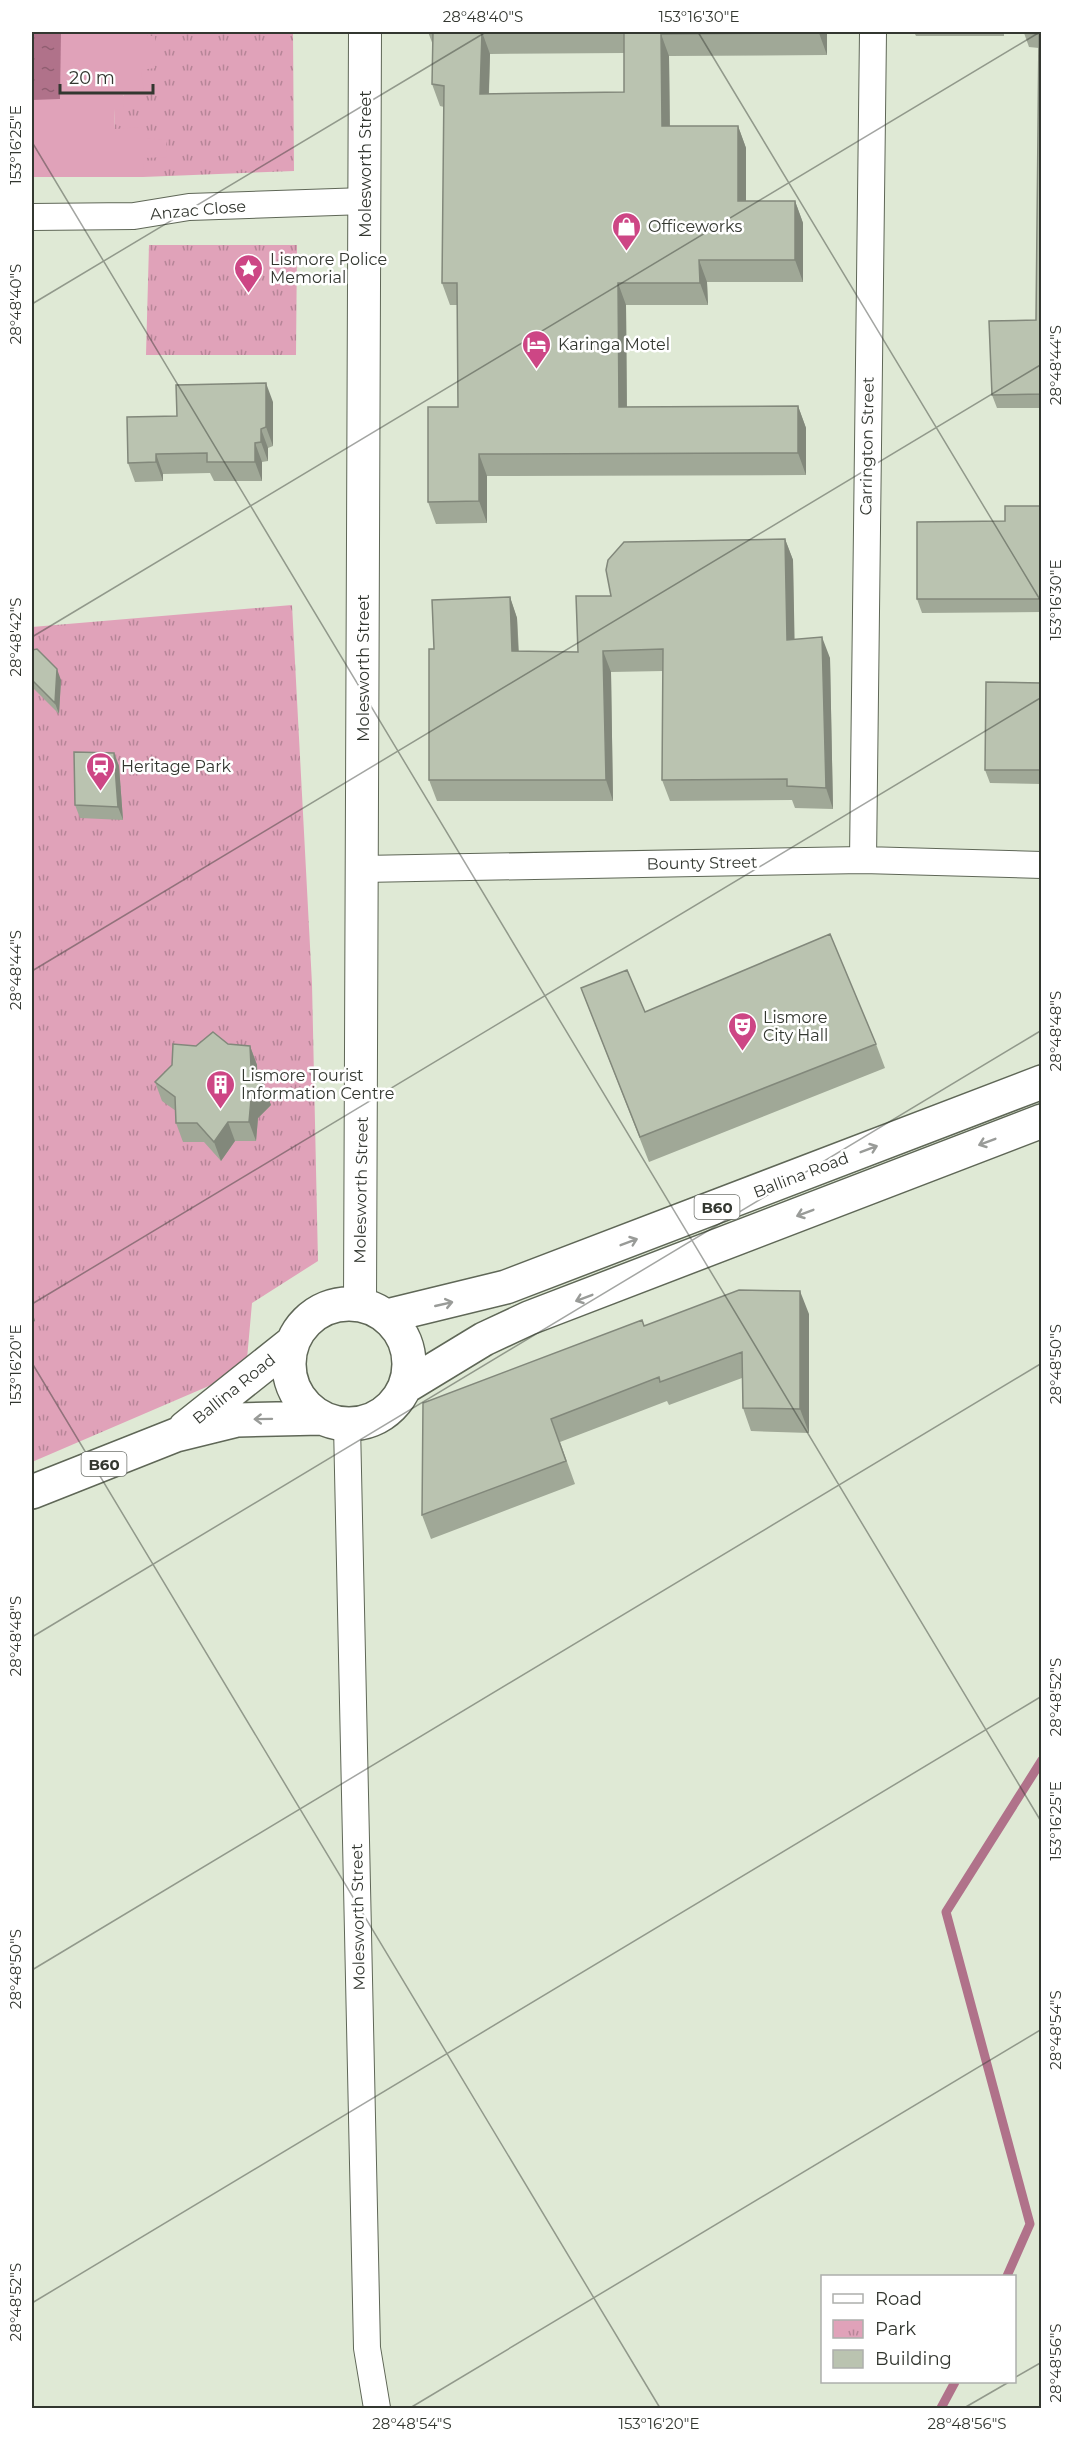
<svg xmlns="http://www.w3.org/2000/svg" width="1073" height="2440" viewBox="0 0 1073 2440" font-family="Montserrat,sans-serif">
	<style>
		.park { fill: url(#park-tufts) }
		.pitch { fill: #e0a2b9 }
		.water { fill: url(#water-ripples) }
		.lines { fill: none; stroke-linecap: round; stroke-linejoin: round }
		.stream { stroke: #b0728a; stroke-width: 9 }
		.minor-casing { stroke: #5f6757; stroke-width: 28 }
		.tertiary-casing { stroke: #5f6757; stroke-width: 34 }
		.primary-casing { stroke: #5f6757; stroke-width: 36 }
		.minor { stroke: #fff; stroke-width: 26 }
		.tertiary { stroke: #fff; stroke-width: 32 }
		.primary { stroke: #fff; stroke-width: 33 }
		.wall { fill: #a0a897; fill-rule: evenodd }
		.shaded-wall { fill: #82887b }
		.building { fill: #bac3b0; stroke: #82887b; stroke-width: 1.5 }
		.oneway { stroke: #999b98 }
		.ticks { fill: none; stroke: #333730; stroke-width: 1.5; stroke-opacity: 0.45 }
		.labels { text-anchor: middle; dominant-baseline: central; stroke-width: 5; stroke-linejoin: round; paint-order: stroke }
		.shield { fill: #fff; stroke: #70736e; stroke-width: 1.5 }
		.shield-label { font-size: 15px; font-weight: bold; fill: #333730 }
		.street-label { font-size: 16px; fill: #333730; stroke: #fff }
		.poi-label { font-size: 16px; fill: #333730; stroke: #fff; text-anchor: start }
		.neatline { fill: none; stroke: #333730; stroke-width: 2 }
		.ticks-label { font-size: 15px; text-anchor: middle; fill: #333730 }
	</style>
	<defs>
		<pattern id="park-tufts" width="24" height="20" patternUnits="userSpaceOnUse" patternTransform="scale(1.5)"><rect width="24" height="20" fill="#e0a2b9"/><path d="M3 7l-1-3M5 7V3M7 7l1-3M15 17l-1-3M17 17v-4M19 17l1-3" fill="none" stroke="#b68597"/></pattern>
		<pattern id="water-ripples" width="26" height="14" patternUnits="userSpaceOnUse" patternTransform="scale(1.5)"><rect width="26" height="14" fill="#b0728a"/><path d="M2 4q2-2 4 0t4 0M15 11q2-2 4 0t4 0" fill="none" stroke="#905e71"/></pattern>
	</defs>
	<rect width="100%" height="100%" fill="#dfe9d5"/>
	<path class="park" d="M142,32H293L294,171L143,177V128L115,130L114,109L141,70Z
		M149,245H297L296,355H146Z
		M292,605L312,984L318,1261L252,1303L246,1370L32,1462V627Z"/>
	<path class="pitch" d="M32,32H142V36H155V68L141,70L144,92L123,95L124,110L114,109L115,129L143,127V138L166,140L167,157L144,158L143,177H32Z"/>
	<path class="water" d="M32,32H61L60,99L32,100Z"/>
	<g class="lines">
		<path class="stream" d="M1007,2276L1030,2224L946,1912L1042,1760
			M941,2408L955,2382"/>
		<defs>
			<path id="minor" d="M32,217L134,216L189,207L365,201
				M863,860L873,32
				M362,869L863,860L1042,865
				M347,1425L367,2348L377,2408"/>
			<path id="tertiary" d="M360,1304L365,32"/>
			<path id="primary" d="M289 1364a60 60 0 1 1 120 0a60 60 0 1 1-120 0Z
				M387,1316L506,1287L1042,1082
				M405,1387L484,1339L529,1318L1042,1121
				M185,1428L293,1342
				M32,1492L176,1435L237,1420L321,1418"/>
		</defs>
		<use href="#minor" class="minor-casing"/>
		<use href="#tertiary" class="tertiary-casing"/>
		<use href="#primary" class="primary-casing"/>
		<use href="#minor" class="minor"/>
		<use href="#tertiary" class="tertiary"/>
		<use href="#primary" class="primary"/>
	</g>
	<path class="wall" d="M428,32H827V55L669,56L670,126H738L746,148V201H795L803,223V282H707L708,305H626L627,407L798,406L806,428V475L487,476V523L436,524L428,502L458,407L457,305H450L442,283L444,107L440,106L432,84L433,45ZM624,53V92L489,94L490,54Z
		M914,32H1004V36H916Z
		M1041,32V408H997L992,395L1036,320L1039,48L1029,47L1024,33Z
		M273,402V446L268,448V461L262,462V481H214L210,473L163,474V481L135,482L128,463L177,416Z
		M1041,506V612L922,613L917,599L1005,521Z
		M785,539L793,560L794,639L830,658L833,809L795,808L792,800L670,801L662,780L663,671L611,672L613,801H437L429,780L510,597L517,618L519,651L578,652L611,596Z
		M32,650L61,680L59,714L32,687Z
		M1041,683V784L990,783L985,770Z
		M114,753L119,766L123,820L80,818L75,805Z
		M581,988L645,1012L876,1044L885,1068L649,1162Z
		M228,1044L250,1046L257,1065V1075L271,1105L258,1118L256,1141H235L221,1161L204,1142H183L176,1123V1111L162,1101L155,1082L196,1046Z
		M809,1314V1433L751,1431L743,1408L742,1378L669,1405L667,1401L560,1442L575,1484L431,1539L422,1515L642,1320L644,1326Z"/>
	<path class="shaded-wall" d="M482,32L490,54L488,116L480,94Z
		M819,32H827V55L819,33Z
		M661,34L669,56L670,149L662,126Z
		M738,126L746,148V223L738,201Z
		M795,201L803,223V282L795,260Z
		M699,260L707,282L708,305L700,283Z
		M618,283L626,305L627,429L619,407Z
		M266,383L273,402V446L266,427Z
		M798,406L806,428V475L798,453Z
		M261,429L268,448V461L261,442Z
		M255,443L262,462V481L255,462Z
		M156,454L163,474V481L156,462Z
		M479,454L487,476V523L479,501Z
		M785,539L793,560L795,661L787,640Z
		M510,597L517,618L519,672L512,651Z
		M822,637L830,658L833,809L826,788Z
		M603,651L611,672L613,801L606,780Z
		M57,669L61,680L59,714L55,703Z
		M114,753L119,766L123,820L118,807Z
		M250,1046L257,1065L258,1085L251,1066Z
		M264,1085L271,1105L258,1118L256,1141L249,1122L251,1099Z
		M228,1122L235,1141L221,1161L214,1142Z
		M800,1291L809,1314V1433L800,1409Z
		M32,1310L35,1321L32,1323Z"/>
	<path class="building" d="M428,32H482L480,94L624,92V32H819V33L661,34L662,126H738V201H795V260H699L700,283H618L619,407L798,406V453L479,454V501L428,502V407H458L457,283H442L444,86L432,84L433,32Z
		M1024,32H1041V394L992,395L989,321L1036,320L1039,34L1024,33Z
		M266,383V427L261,429V442L255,443V462H207V453L156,454V462L128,463L127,417L177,416L176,385Z
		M1005,506H1041V599H917V522L1005,521Z
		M785,539L787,640L822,637L826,788L787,786V779L662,780L663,649L603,651L606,780H429V649H434L432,600L510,597L512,651L578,652L576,596H611L606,570L608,560L624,542Z
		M37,649L57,669L55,703L32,680V650Z
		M986,682L1041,683V770H985Z
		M74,752L114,753L118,807L75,805Z
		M830,934L876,1044L640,1137L581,988L627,970L645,1012Z
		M213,1032L228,1044L250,1046L251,1066L264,1085L251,1099L249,1122H228L214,1142L197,1123H176L175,1097L155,1082L172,1065L173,1044L196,1046Z
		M739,1290L800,1291V1409L743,1408L742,1352L660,1382L659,1377L551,1419L566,1461L422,1515L423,1403L642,1320L644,1326Z"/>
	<defs><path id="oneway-shaft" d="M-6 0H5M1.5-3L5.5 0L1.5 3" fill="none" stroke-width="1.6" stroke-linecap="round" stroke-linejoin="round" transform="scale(1.5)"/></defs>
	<g class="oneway">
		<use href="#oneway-shaft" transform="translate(987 1142) rotate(159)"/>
		<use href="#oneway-shaft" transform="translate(869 1149) rotate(-21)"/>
		<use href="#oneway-shaft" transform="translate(805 1213) rotate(159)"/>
		<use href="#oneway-shaft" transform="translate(629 1242) rotate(-21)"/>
		<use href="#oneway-shaft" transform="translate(584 1298) rotate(159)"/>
		<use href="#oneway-shaft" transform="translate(444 1304) rotate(-13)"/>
		<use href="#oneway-shaft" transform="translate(263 1419) rotate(179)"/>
	</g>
	<path class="ticks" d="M698,32L1042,603M32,142L1042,1823M32,304L486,32M32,637L1040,32M32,971L1042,364M32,1304L1042,697M32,1363L660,2408M32,1637L1042,1030M32,1970L1042,1363M32,2303L1042,1696M1014,2378L1042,2362M410,2408L1042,2029M964,2408L1009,2382"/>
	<defs>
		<symbol id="shop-pin" viewBox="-11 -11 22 30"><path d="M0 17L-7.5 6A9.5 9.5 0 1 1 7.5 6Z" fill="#cd4685" stroke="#fff"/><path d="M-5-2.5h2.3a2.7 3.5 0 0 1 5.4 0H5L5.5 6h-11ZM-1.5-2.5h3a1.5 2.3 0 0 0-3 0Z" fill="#fff"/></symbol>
		<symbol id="sight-pin" viewBox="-11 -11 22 30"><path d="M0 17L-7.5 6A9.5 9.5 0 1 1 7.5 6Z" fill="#cd4685" stroke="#fff"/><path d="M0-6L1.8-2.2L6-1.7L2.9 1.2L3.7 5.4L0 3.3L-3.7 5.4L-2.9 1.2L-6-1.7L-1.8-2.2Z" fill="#fff"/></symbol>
		<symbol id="hotel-pin" viewBox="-11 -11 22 30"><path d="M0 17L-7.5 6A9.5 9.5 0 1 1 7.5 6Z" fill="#cd4685" stroke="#fff"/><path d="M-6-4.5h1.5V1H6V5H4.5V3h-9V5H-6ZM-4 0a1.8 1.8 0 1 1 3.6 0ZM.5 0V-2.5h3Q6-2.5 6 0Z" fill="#fff"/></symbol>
		<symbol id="station-pin" viewBox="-11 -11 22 30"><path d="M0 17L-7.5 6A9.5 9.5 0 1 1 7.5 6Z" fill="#cd4685" stroke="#fff"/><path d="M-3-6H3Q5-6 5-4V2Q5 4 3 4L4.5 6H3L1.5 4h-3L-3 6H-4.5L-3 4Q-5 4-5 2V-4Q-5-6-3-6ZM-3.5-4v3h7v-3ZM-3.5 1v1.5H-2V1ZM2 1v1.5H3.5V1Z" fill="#fff"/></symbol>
		<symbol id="theatre-pin" viewBox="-11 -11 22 30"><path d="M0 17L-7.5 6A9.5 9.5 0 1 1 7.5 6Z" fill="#cd4685" stroke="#fff"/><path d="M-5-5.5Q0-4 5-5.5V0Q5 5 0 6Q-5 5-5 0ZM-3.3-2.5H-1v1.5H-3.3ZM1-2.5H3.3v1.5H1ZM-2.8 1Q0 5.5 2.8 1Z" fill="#fff"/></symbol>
		<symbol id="building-pin" viewBox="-11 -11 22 30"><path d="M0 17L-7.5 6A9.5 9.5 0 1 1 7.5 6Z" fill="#cd4685" stroke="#fff"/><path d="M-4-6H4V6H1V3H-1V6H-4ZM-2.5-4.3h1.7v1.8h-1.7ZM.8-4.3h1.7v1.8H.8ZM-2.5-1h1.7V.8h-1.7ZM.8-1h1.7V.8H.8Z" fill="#fff"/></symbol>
	</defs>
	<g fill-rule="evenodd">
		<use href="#shop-pin" x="610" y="210" width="33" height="45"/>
		<use href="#sight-pin" x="232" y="252" width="33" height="45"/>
		<use href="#hotel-pin" x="520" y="328" width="33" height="45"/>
		<use href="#station-pin" x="84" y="750" width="33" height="45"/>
		<use href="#theatre-pin" x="726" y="1010" width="33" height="45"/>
		<use href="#building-pin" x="204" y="1068" width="33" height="45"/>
	</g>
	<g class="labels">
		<g class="shield">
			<rect x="694.5" y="1195" width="45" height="24" rx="4.5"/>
			<rect x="81.5" y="1452" width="45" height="24" rx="4.5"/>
		</g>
		<g class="shield-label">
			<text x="717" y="1207">B60</text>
			<text x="104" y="1464">B60</text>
		</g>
		<g class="street-label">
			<text transform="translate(365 164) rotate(-90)">Molesworth Street</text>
			<text transform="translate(198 210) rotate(-5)">Anzac Close</text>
			<text transform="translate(867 446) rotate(-89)">Carrington Street</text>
			<text transform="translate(363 668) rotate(-90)">Molesworth Street</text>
			<text transform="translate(702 863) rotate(-1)">Bounty Street</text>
			<text transform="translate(801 1175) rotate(-21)">Ballina Road</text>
			<text transform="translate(361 1190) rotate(-89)">Molesworth Street</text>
			<text transform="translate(234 1389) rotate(-39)">Ballina Road</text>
			<text transform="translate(358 1917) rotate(-91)">Molesworth Street</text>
		</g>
		<g class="poi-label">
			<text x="648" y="226">Officeworks</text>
			<text x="270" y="259">Lismore Police<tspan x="270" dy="18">Memorial</tspan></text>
			<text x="558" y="344">Karinga Motel</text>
			<text x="121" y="766">Heritage Park</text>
			<text x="763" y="1017">Lismore<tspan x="763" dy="18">City Hall</tspan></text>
			<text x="241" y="1075">Lismore Tourist<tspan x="241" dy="18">Information Centre</tspan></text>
		</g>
	</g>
	<rect width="1073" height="2440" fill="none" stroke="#ffffff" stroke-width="66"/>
	<rect x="821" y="2275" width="195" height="108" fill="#ffffff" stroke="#adafac" stroke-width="1.5"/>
	<rect x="833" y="2294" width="30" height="9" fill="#ffffff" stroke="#adafac" stroke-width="1.5"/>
	<text x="875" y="2305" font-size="18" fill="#333730">Road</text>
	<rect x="833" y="2320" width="30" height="18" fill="url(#park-tufts)" stroke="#adafac" stroke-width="1.5"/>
	<text x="875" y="2335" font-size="18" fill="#333730">Park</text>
	<rect x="833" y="2350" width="30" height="18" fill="#bac3b0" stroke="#adafac" stroke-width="1.5"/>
	<text x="875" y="2365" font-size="18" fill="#333730">Building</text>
	<path d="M60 84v9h93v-9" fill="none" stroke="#333730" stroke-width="3"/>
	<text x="69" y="84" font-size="18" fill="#333730" stroke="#ffffff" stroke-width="4.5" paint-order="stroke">20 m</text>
	<rect x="33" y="33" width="1007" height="2374" class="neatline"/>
	<g class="ticks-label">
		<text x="483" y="22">28°48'40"S</text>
		<text x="699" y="22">153°16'30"E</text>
		<text transform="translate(16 145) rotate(-90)" y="5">153°16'25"E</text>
		<text transform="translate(16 304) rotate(-90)" y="5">28°48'40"S</text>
		<text transform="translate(1056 365) rotate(-90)" y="5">28°48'44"S</text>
		<text transform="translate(1056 600) rotate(-90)" y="5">153°16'30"E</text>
		<text transform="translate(16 637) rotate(-90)" y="5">28°48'42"S</text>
		<text transform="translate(16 970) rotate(-90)" y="5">28°48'44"S</text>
		<text transform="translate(1056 1031) rotate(-90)" y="5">28°48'48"S</text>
		<text transform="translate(1056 1364) rotate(-90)" y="5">28°48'50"S</text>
		<text transform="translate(16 1365) rotate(-90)" y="5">153°16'20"E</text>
		<text transform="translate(16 1636) rotate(-90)" y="5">28°48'48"S</text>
		<text transform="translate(1056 1697) rotate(-90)" y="5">28°48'52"S</text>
		<text transform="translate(1056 1821) rotate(-90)" y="5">153°16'25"E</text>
		<text transform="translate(16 1969) rotate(-90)" y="5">28°48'50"S</text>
		<text transform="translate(1056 2030) rotate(-90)" y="5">28°48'54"S</text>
		<text transform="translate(16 2302) rotate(-90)" y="5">28°48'52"S</text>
		<text transform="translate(1056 2363) rotate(-90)" y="5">28°48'56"S</text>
		<text x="412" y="2429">28°48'54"S</text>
		<text x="659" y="2429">153°16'20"E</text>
		<text x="967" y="2429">28°48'56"S</text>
	</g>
</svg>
